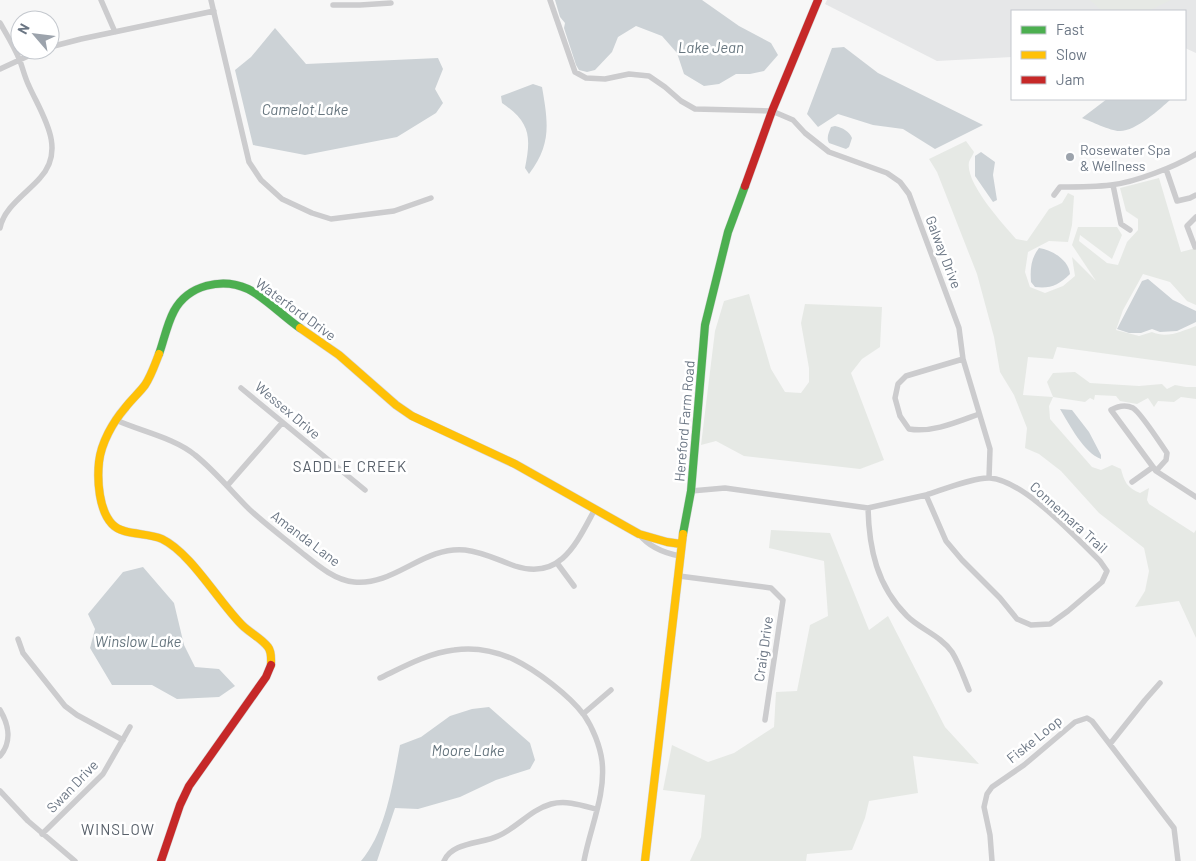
<svg xmlns="http://www.w3.org/2000/svg" width="1196" height="861" viewBox="0 0 1196 861" font-family="Barlow,sans-serif">
	<style>
		.built { fill: #e6e7e8 }
		.green { fill: #e6e9e5 }
		.water { fill: #ccd2d6 }
		.lines { fill: none; stroke-linecap: round; stroke-linejoin: round }
		.fast-casing { stroke: #d3d4d5; stroke-width: 9 }
		.slow-casing { stroke: #d3d4d5; stroke-width: 9 }
		.jam-casing { stroke: #d3d4d5; stroke-width: 9 }
		.street { stroke: #ccccce; stroke-width: 5.5 }
		.fast { stroke: #4caf50; stroke-width: 8 }
		.slow { stroke: #ffc107; stroke-width: 8 }
		.jam { stroke: #c62828; stroke-width: 8 }
		.poi-dot { fill: #9ca3ac; stroke: #fff; stroke-width: 2 }
		.labels { text-anchor: middle; dominant-baseline: central; stroke-width: 5; stroke-linejoin: round; paint-order: stroke }
		.poi-label { font-size: 14px; fill: #6b7684; stroke: #fff; text-anchor: start }
		.street-label { font-size: 14px; fill: #6b7684; stroke: #fff }
		.water-label { font-size: 15px; font-style: italic; fill: #67767f; stroke: #fff }
		.neighbourhood-label { font-size: 15px; letter-spacing: 1px; fill: #58606a; stroke: #fff }
	</style>
	<rect width="100%" height="100%" fill="#f7f7f7"/>
	<path class="built" d="M827,0H1196V53L1185,48V11H1012V57L937,61L825,4Z"/>
	<path class="green" d="M1090,0H1171L1148,11H1102Z
		M966,141L974,152C973,155 970,159 969,162C965,183 1003,224 1016,239L1027,241L1049,209L1062,203L1068,193L1074,196L1072,225L1068,242L1049,241L1028,252L1025,272L1030,287L1045,293L1063,286L1075,276L1072,257L1096,281L1072,245L1078,227H1117L1122,235L1112,259L1080,235L1079,241L1107,263L1118,265L1127,242L1138,230V219L1126,211L1120,188L1159,178L1181,252L1196,248V305L1187,301L1170,282L1143,274L1123,310L1116,330L1139,336L1152,332C1167,339 1182,331 1196,326V366L1057,347L1053,359L1028,357L1023,395L1053,397L1047,382L1053,373L1075,372L1090,383L1139,386L1162,384L1167,389L1175,385L1186,387H1196V399L1181,397L1174,402L1158,401L1154,407L1148,398L1137,404L1120,401L1116,396L1095,395L1094,400L1090,398L1085,402L1053,397L1049,406L1050,419L1092,467L1101,470L1112,465L1121,469C1124,481 1127,488 1140,493L1149,488L1147,500L1149,504L1194,533L1196,530V638L1179,601L1135,607L1145,591L1149,571L1144,548L1099,513L1061,471L1039,454L1025,448L1027,428L1014,395L1000,372L994,337L977,274L937,172L929,159Z
		M749,294L771,369L785,392L801,393L809,382V368L801,323L805,304L882,307L880,347L862,359L851,373L884,460L860,469L744,456L716,441L701,445L715,331L724,301Z
		M771,530L830,533L869,630L888,616L945,727L979,764L913,756L918,793L869,801L865,818L852,850L807,854L806,861H690L701,837L705,795L663,790L672,745L708,762L734,753L774,727L776,692L797,691L810,625L828,616L824,561L769,548Z"/>
	<path class="water" d="M555,0H702L739,26L771,43L778,55L764,71L750,74H736L719,84L704,86L684,74L677,53L662,36L636,26L618,37L612,52L595,70L587,72L579,70L576,65L564,28L565,23L560,17Z
		M275,28L306,64L438,58L443,69L435,89L443,103L436,113L397,137L305,155L253,145L235,70L251,57Z
		M844,47L878,73L983,125L935,149L903,129L873,125L838,114L818,127L807,114L832,48Z
		M533,84L542,87C548,122 552,144 529,174L525,168C531,137 531,123 502,103L501,96Z
		M1107,99H1171C1160,109 1135,132 1119,131C1111,131 1090,121 1082,118Z
		M835,126C843,128 849,131 852,138L849,147L846,149L829,143C826,138 829,132 831,127Z
		M981,152L995,162L993,175L997,200L993,202L975,176V156Z
		M1039,248C1052,250 1069,260 1070,274C1059,285 1050,289 1035,287L1031,282C1030,269 1031,258 1039,248Z
		M1148,279L1173,300L1196,311V322L1177,331L1160,332L1152,329L1141,333H1129L1117,329L1142,281Z
		M1060,409L1072,410L1089,432L1101,455V459C1084,453 1069,424 1060,409Z
		M143,567L174,603L184,645L195,667L219,669L235,686L219,697L177,699L152,685H112L90,648L95,629L88,614L123,572Z
		M489,707L530,743L535,760L530,769L496,780L460,797L418,809L395,808L377,861H361C386,832 393,782 400,745L421,737L450,716L472,709Z"/>
	<g class="lines">
		<defs>
			<path id="fast" d="M159,354C164,340 167,324 174,311C188,285 222,277 248,289C263,296 284,317 300,328
				M683,534L691,491L705,325L728,232L745,186"/>
			<path id="slow" d="M300,328L339,355L396,405L412,416L515,464L639,534L667,542L681,544
				M159,354C155,364 151,376 145,385C139,393 131,400 125,408C113,422 101,443 99,462C97,481 99,510 112,524C123,536 147,532 162,539C191,553 218,601 242,625C250,633 261,638 268,647C272,652 271,659 271,665
				M645,861L683,534"/>
			<path id="jam" d="M745,186L772,111L818,0
				M161,861L180,805L189,786L266,677L271,665"/>
		</defs>
		<use href="#fast" class="fast-casing"/>
		<use href="#slow" class="slow-casing"/>
		<use href="#jam" class="jam-casing"/>
		<path class="street" d="M101,0L115,32
			M211,0L249,162L261,180L282,199L312,213L331,219L394,211L431,198
			M550,0L575,72L586,78L605,79L629,74L649,76L665,87L681,101L695,109L772,111L793,120L805,133L829,152L887,173L900,182L909,194L959,328L963,359L990,449L989,478
			M333,5H360L391,3
			M0,23C7,35 15,48 20,61C23,69 25,78 29,86C42,115 67,149 40,178C27,193 4,207 0,228
			M50,47L81,39L214,11
			M0,69L41,50
			M1166,169L1177,201L1190,198L1196,195
			M1113,185L1121,224L1130,230
			M1054,195L1060,187C1077,187 1095,187 1111,185C1136,182 1174,167 1196,154
			M1195,247L1187,226L1196,217
			M963,359L906,376L898,384L895,398L900,416L909,429C932,433 957,422 979,414
			M241,388L365,490
			M116,420C140,431 175,438 195,455C215,471 231,491 249,509C265,524 284,538 301,552C316,564 334,580 354,582C395,586 423,546 465,550C483,552 498,560 515,566C561,581 577,542 595,509
			M1156,471L1166,460L1167,453C1160,443 1141,413 1133,408C1125,404 1118,406 1111,410L1156,471L1196,497
			M1132,482L1153,467
			M227,486L282,423
			M691,491L725,488L868,508L926,495L946,541L962,560L1000,598L1017,619L1031,625L1050,624L1068,611L1102,582L1107,571L1100,561C1075,537 1025,481 990,478C974,477 942,490 926,495
			M868,508C869,549 877,586 907,616C920,629 941,636 952,652C959,663 964,678 969,690
			M639,534C649,547 664,553 680,556
			M557,563L574,586
			M679,576L771,588L783,600L765,720
			M18,639L23,653L65,706L77,715L123,740
			M380,678C403,667 428,653 454,650C474,647 495,651 513,659C536,670 569,695 584,715C593,728 600,746 602,761C606,795 590,828 584,861
			M0,710C9,725 12,742 0,756
			M583,714L611,690
			M1110,744L1145,700L1160,683
			M0,791L28,821L75,861
			M42,834L103,774L130,727
			M444,861C452,842 481,844 498,836C517,828 530,810 551,804C566,800 581,805 596,809
			M992,861L990,835L984,807L987,794L992,787L1024,765L1075,722L1087,718L1092,721L1174,828L1178,861"/>
		<use href="#fast" class="fast"/>
		<use href="#slow" class="slow"/>
		<use href="#jam" class="jam"/>
	</g>
	<circle class="poi-dot" cx="1070" cy="157" r="5"/>
	<g class="labels">
		<g class="poi-label">
			<text x="1080" y="149">Rosewater Spa<tspan x="1080" dy="16">&amp; Wellness</tspan></text>
		</g>
		<g class="street-label">
			<text transform="translate(944 252) rotate(69)">Galway Drive</text>
			<text transform="translate(296 309) rotate(36)">Waterford Drive</text>
			<text transform="translate(288 410) rotate(40)">Wessex Drive</text>
			<text transform="translate(684 421) rotate(-85)">Hereford Farm Road</text>
			<text transform="translate(1069 517) rotate(42)">Connemara Trail</text>
			<text transform="translate(306 538) rotate(37)">Amanda Lane</text>
			<text transform="translate(763 649) rotate(-82)">Craig Drive</text>
			<text transform="translate(1034 739) rotate(-39)">Fiske Loop</text>
			<text transform="translate(72 786) rotate(-46)">Swan Drive</text>
		</g>
		<g class="water-label">
			<text x="711" y="47">Lake Jean</text>
			<text x="305" y="109">Camelot Lake</text>
			<text x="138" y="641">Winslow Lake</text>
			<text x="468" y="750">Moore Lake</text>
		</g>
		<g class="neighbourhood-label">
			<text x="350" y="466">SADDLE CREEK</text>
			<text x="118" y="829">WINSLOW</text>
		</g>
	</g>
	<rect x="1011" y="10" width="175" height="90" fill="#ffffff" stroke="#c4c8ce"/>
	<rect x="1021" y="26" width="25" height="8" fill="#4caf50" stroke="#c4c8ce"/>
	<text x="1056" y="35" font-size="15" fill="#6b7684">Fast</text>
	<rect x="1021" y="51" width="25" height="8" fill="#ffc107" stroke="#c4c8ce"/>
	<text x="1056" y="60" font-size="15" fill="#6b7684">Slow</text>
	<rect x="1021" y="76" width="25" height="8" fill="#c62828" stroke="#c4c8ce"/>
	<text x="1056" y="85" font-size="15" fill="#6b7684">Jam</text>
	<g transform="translate(35 35) rotate(298)"><circle r="24" fill="#ffffff" stroke="#c4c8ce"/>
	<path d="M0-4L9 19L0 12L-9 19Z" fill="#9ca3ac"/>
	<text y="-8" font-size="14" font-weight="bold" text-anchor="middle" fill="#6b7684">N</text>
	</g>
</svg>
